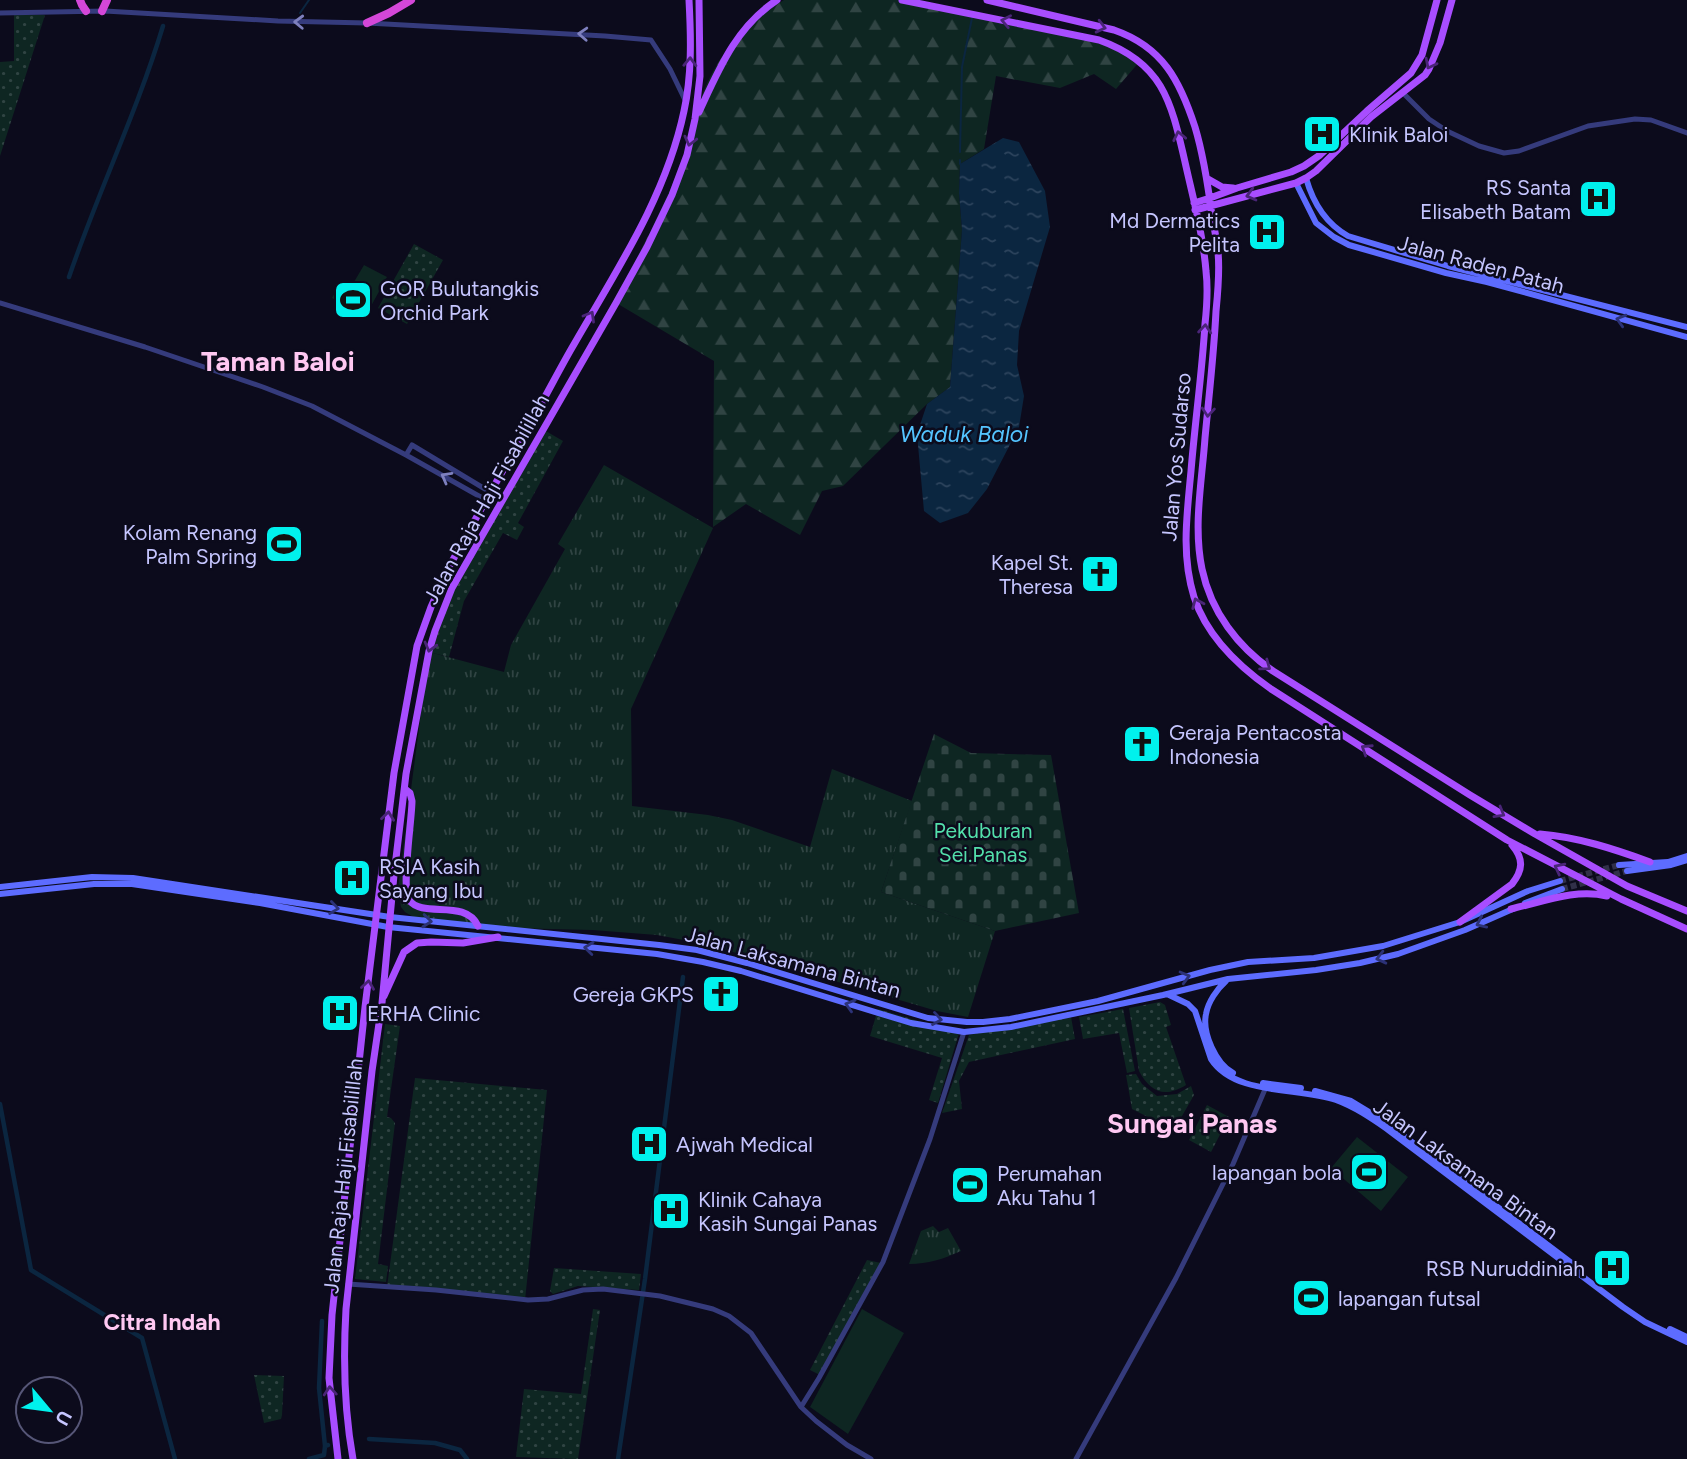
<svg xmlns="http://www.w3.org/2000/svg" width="1687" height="1459" viewBox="0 0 1687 1459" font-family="Figtree,sans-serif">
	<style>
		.grass { fill: url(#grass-tufts) }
		.forest { fill: url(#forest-firs) }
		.cemetery { fill: url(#cemetery-stones) }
		.park { fill: url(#park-dots) }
		.pitch { fill: #0e2622 }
		.water { fill: url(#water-ripples) }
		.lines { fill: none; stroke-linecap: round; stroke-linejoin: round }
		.stream { stroke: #0b2640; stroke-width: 2 }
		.canal { stroke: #0b2640; stroke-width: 4.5 }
		.secondary-tunnel { stroke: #313049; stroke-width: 6; stroke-dasharray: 6 3; stroke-linecap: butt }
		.tertiary { stroke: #353b7c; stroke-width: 5 }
		.secondary { stroke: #5d6cff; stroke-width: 6 }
		.primary { stroke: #a84dff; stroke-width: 7 }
		.trunk { stroke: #d447d8; stroke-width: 8 }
		.oneway { stroke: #4a2577 }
		.oneway2 { stroke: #7e80be }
		.oneway3 { stroke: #2c3277 }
		.labels { text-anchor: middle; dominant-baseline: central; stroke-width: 5; stroke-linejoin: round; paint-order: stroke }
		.poi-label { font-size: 21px; fill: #c6c6ff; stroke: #0c0b1c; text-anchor: start }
		.street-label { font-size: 21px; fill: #c6c6ff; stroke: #0c0b1c }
		.park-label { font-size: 21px; fill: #53dfab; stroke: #0c0b1c }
		.water-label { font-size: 23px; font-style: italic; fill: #54c4ff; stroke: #0c0b1c }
		.neighbourhood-label { font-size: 23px; font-weight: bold; fill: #ffc8f2; stroke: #0c0b1c }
		.district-label { font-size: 28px; font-weight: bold; fill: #ffc8f2; stroke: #0c0b1c }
	</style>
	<defs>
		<pattern id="grass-tufts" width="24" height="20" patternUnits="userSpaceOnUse" patternTransform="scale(1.75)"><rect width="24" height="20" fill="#0e2622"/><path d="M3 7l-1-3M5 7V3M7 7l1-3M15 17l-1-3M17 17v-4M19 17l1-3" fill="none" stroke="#304443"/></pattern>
		<pattern id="forest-firs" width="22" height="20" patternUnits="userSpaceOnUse" patternTransform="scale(1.75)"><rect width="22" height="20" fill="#0e2622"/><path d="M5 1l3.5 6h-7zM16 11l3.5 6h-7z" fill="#304443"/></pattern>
		<pattern id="cemetery-stones" width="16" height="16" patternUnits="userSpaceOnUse" patternTransform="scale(1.75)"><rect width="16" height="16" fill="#0e2622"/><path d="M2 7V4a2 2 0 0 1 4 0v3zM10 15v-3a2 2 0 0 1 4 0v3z" fill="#304443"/></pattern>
		<pattern id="park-dots" width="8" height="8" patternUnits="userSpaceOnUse" patternTransform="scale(1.75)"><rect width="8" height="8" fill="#0e2622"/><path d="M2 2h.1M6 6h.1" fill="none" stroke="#304443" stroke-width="1.8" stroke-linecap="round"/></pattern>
		<pattern id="water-ripples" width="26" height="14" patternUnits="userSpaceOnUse" patternTransform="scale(1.75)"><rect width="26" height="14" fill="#0b2640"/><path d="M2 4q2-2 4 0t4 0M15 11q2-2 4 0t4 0" fill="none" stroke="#2d445d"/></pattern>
	</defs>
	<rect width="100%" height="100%" fill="#0c0b1c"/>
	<path class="grass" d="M604,465L713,528L631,709L632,806L708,815L732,820L810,847L832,769L912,801L881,892L995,931L968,1017L937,1011L777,964L700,943L657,935L593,930L511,928L422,922L405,912L401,907L398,889L429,652L504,672L511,645L565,549L558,544Z
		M933,1226L939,1232L948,1228L961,1251C943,1259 928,1264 909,1264L921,1231Z"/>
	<path class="forest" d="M784,0H906L1100,40L1140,61L1116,89L1094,74L1060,88L996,76L984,149L960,164L959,193L962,230L950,387L927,404L843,486L822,491L800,535L746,504L713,527L714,361L613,301C639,256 662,210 682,162C690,141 694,117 702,96C718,53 746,24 784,0Z"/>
	<path class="cemetery" d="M934,734L971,753L1051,755L1079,913L995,931L881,892Z"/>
	<path class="park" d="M14,15H45L0,156V62L14,61Z
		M414,244L443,260L407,324L378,308Z
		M544,430L563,441L518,523L524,527L517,540L503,533L464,601L449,657L429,652L460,571L500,497Z
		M1160,1002L1165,1005L1171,1025L1166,1027L1186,1085C1165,1098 1151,1093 1139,1071L1129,1008Z
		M878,1009L959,1033L938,1103L929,1100L942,1058L870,1036Z
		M1123,1009L1135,1071L1127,1073L1119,1033L1083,1039L1079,1017Z
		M1071,1017L1075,1039L969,1062L959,1081L962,1109L942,1113L969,1035Z
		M385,1024L400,1026L387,1117L391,1118L395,1123L378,1264L388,1266L386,1282L355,1279Z
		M1136,1074L1142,1084L1157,1096L1177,1094L1191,1086L1194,1095L1174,1130L1132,1109L1126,1075Z
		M415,1078L547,1090L525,1300L387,1287Z
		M1207,1105L1229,1117L1211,1152L1189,1140Z
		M867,1260L881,1263L820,1375L810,1370Z
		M554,1268L641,1274L639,1290L578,1286L553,1294L550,1291Z
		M593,1309L600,1310L578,1459L516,1457L524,1389L581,1394Z
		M254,1375L284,1376L282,1415L281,1419L264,1423Z"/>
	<path class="pitch" d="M364,265L387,277L365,317L332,298L341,282L351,287Z
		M1357,1137L1408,1177L1381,1211L1331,1168Z
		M862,1309L904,1333L848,1434L810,1407Z"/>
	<path class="water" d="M1003,138L1019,142L1045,191L1050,227L1019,331L1017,365L1024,396L1019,427L987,489L968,513L940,523L924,511L917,434L927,404L950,387L962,230L959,193L960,164Z"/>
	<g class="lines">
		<path class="stream" d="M300,13L309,0
			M960,152L962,67L972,18
			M960,164V160"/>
		<path class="canal" d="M69,277C98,192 137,112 163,26
			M0,1104L31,1270L142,1338L175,1459
			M322,1321L319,1388L325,1446L328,1445
			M369,1439L435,1443L460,1450L467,1459
			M309,1459L324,1455L325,1446
			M618,1459L645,1279L683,977"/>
		<path class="secondary-tunnel" d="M1560,881L1619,865
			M1562,889L1627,871"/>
		<path class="tertiary" d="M0,13L105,11L278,21L367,23L605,36L651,40L670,69L685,100
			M1402,92L1429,119L1447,131L1479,146L1504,153L1519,151L1588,126L1635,119L1651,120L1687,133
			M0,303L145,347L263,387L312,406L406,455L486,500
			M406,455L412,445L490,492
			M348,1284L436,1290L528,1300L548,1299L583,1290L603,1289L660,1296L713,1309L729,1316L751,1333L801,1407L816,1421L847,1445L871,1459
			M801,1407L819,1378L883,1262L930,1139L964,1032
			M1076,1459L1176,1278L1233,1164L1266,1087"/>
		<path class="secondary" d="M1306,178C1313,203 1325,223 1348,236L1448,266L1687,327
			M1296,183L1316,223L1334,237L1349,245L1446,273L1487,282L1687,337
			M1619,865L1668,862L1687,856
			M1627,871L1671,865L1687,860
			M0,887L92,877L133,878L390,917L659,945L697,950L747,963L928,1018L967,1022H983L1010,1019L1098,1001L1210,970L1248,962L1314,958L1383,946L1460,922L1528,891L1560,881
			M0,894L94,884H132L260,903L388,927L657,954L703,962L741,971L911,1023L964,1032L1011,1027L1163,995L1228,979L1316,970L1360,963L1398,954L1465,930L1515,908
			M1525,903L1562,889
			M1226,981C1217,989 1208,1002 1206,1014C1202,1033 1216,1064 1233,1073
			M1167,994L1188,1004L1195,1011L1211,1059C1235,1096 1298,1087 1336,1100C1355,1107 1371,1118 1387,1129L1623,1307L1645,1322L1687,1342
			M1263,1083L1301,1088
			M1315,1091L1351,1101L1384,1121L1582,1271
			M1670,1329L1687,1337"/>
		<path class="primary" d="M902,0L1099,40C1163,63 1171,101 1185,162C1193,198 1203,234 1206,271C1208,288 1207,306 1205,324C1202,373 1195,422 1191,471C1187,514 1181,555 1194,597C1207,637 1238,666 1271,689L1507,840L1621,899L1687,929
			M987,0L1114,30C1163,47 1180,81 1195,127C1204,157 1208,185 1212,216C1214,228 1217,240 1218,252C1220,272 1218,291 1216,311C1214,353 1209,395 1205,438C1202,481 1193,526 1202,569C1211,612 1238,647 1273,671L1470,795L1535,834L1627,886L1687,911
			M699,112C719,69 736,27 777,0
			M1208,179L1222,187L1233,188
			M1194,203L1210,198L1237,188L1291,172L1304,166L1320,155L1367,111L1411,73L1422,55L1437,0
			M1195,210L1296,183L1306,178L1316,171L1371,117L1425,75L1429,69L1440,43L1452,0
			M405,789L410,793L412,801C412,819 401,890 409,900C423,919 465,898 478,926
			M1540,834C1578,837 1614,849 1650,862
			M1511,909C1542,902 1576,888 1607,896
			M1460,922L1512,884C1523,870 1524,859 1512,845
			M384,996L404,952L417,943L431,942L463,943L498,937
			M338,1459L329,1378L332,1315L365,1007L390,805L394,773L417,646L431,607L448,569C475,519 503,470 532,420C546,396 559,370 573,346C616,271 666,197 684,111C692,75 691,37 689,0
			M353,1459C344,1409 343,1360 346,1309L372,1071L382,1003L394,875L406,774L429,651L435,631L452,588L616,303L647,247L672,195L687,155L695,119L700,76L699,0"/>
		<path class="trunk" d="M80,0L82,5L86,11
			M102,11L107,0
			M367,23L389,13L411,0"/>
	</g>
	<defs><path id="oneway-chevron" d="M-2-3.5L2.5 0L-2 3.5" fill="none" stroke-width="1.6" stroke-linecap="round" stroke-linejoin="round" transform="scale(1.75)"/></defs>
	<g class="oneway">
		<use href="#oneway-chevron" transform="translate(1006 21) rotate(-169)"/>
		<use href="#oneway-chevron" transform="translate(1101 27) rotate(14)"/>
		<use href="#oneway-chevron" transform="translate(690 62) rotate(-88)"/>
		<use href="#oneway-chevron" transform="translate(1430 64) rotate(117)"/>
		<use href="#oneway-chevron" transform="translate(1179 136) rotate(-102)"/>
		<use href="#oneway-chevron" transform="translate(690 141) rotate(104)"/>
		<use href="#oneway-chevron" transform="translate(1251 195) rotate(165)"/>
		<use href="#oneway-chevron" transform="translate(590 316) rotate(-60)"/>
		<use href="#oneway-chevron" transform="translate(1205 329) rotate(-85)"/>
		<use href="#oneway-chevron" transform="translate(1208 412) rotate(95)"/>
		<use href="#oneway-chevron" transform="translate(1197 603) rotate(-113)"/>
		<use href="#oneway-chevron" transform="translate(430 647) rotate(105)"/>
		<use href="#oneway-chevron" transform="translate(1266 666) rotate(36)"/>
		<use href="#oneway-chevron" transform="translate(1366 749) rotate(-147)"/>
		<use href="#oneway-chevron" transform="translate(1500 813) rotate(30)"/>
		<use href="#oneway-chevron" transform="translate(388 816) rotate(-83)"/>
		<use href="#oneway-chevron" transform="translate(1559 868) rotate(-153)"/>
		<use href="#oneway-chevron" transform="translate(368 985) rotate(-82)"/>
		<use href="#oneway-chevron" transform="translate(330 1391) rotate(-94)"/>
	</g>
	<g class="oneway2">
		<use href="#oneway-chevron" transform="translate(299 22) rotate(-178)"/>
		<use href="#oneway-chevron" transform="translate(583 34) rotate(-177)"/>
		<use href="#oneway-chevron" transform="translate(446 477) rotate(-151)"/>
	</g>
	<g class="oneway3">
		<use href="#oneway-chevron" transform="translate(1621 320) rotate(-164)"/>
		<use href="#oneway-chevron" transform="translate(334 908) rotate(8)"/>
		<use href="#oneway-chevron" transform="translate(427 921) rotate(6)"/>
		<use href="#oneway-chevron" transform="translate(1481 923) rotate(156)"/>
		<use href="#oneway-chevron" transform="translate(589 948) rotate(-174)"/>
		<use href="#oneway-chevron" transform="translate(1381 958) rotate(166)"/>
		<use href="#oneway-chevron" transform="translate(1185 977) rotate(-15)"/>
		<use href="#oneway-chevron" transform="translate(850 1005) rotate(-163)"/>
		<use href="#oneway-chevron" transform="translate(937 1019) rotate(9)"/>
	</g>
	<defs>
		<symbol id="hospital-square" viewBox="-11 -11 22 22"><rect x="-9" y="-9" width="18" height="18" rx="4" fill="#00f1ed" stroke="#0c0b1c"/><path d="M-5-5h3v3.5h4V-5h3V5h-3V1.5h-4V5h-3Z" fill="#111"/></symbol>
		<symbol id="stadium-square" viewBox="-11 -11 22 22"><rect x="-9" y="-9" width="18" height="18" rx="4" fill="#00f1ed" stroke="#0c0b1c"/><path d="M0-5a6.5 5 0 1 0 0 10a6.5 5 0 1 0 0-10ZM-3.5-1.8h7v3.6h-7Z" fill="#111"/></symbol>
		<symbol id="church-square" viewBox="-11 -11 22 22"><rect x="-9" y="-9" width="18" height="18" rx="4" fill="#00f1ed" stroke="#0c0b1c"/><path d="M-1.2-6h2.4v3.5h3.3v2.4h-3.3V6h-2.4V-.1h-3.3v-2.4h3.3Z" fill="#111"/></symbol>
	</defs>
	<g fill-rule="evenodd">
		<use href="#hospital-square" x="1300" y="112" width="44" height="44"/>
		<use href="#hospital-square" x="1576" y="177" width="44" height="44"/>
		<use href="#hospital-square" x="1245" y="210" width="44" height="44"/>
		<use href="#stadium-square" x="331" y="278" width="44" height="44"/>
		<use href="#stadium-square" x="262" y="522" width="44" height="44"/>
		<use href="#church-square" x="1078" y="552" width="44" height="44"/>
		<use href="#church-square" x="1120" y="722" width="44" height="44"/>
		<use href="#hospital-square" x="330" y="856" width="44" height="44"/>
		<use href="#church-square" x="699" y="972" width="44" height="44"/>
		<use href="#hospital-square" x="318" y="991" width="44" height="44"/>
		<use href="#hospital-square" x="627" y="1122" width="44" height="44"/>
		<use href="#stadium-square" x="1347" y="1150" width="44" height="44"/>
		<use href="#stadium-square" x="948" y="1163" width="44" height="44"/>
		<use href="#hospital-square" x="649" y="1189" width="44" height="44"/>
		<use href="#hospital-square" x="1590" y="1246" width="44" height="44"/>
		<use href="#stadium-square" x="1289" y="1276" width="44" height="44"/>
	</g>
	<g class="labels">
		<g class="poi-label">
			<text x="1349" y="134">Klinik Baloi</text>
			<text x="1571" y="187" text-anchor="end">RS Santa<tspan x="1571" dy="24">Elisabeth Batam</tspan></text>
			<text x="1240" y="220" text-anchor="end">Md Dermatics<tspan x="1240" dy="24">Pelita</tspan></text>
			<text x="380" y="288">GOR Bulutangkis<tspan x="380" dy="24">Orchid Park</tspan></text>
			<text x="257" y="532" text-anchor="end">Kolam Renang<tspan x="257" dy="24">Palm Spring</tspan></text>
			<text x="1073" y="562" text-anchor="end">Kapel St.<tspan x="1073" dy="24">Theresa</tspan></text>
			<text x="1169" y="732">Geraja Pentacosta<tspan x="1169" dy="24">Indonesia</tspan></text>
			<text x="379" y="866">RSIA Kasih<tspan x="379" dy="24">Sayang Ibu</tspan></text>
			<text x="694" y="994" text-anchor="end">Gereja GKPS</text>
			<text x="367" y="1013">ERHA Clinic</text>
			<text x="676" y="1144">Ajwah Medical</text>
			<text x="1342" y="1172" text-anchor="end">lapangan bola</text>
			<text x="997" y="1173">Perumahan<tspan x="997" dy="24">Aku Tahu 1</tspan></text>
			<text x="698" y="1199">Klinik Cahaya<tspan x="698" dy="24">Kasih Sungai Panas</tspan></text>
			<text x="1585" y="1268" text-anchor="end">RSB Nuruddiniah</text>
			<text x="1338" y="1298">lapangan futsal</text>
		</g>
		<g class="street-label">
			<text transform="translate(1481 264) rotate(15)">Jalan Raden Patah</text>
			<text transform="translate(1176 457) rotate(-85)">Jalan Yos Sudarso</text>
			<text transform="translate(486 499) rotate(-61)">Jalan Raja Haji Fisabilillah</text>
			<text transform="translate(793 962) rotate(15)">Jalan Laksamana Bintan</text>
			<text transform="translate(1466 1169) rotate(36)">Jalan Laksamana Bintan</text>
			<text transform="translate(343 1176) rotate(-84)">Jalan Raja Haji Fisabilillah</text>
		</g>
		<g class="park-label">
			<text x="983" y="830">Pekuburan<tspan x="983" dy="24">Sei.Panas</tspan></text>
		</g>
		<g class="water-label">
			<text x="964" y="434">Waduk Baloi</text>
		</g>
		<g class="neighbourhood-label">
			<text x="162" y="1322">Citra Indah</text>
		</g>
		<g class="district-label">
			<text x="278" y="361">Taman Baloi</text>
			<text x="1192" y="1123">Sungai Panas</text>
		</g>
	</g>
	<g transform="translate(49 1410) rotate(119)"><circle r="33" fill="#0c0b1c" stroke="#565677" stroke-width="2"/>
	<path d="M0-5L12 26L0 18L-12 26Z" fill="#00f1ed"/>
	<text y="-10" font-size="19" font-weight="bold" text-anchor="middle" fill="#c6c6ff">U</text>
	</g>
</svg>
